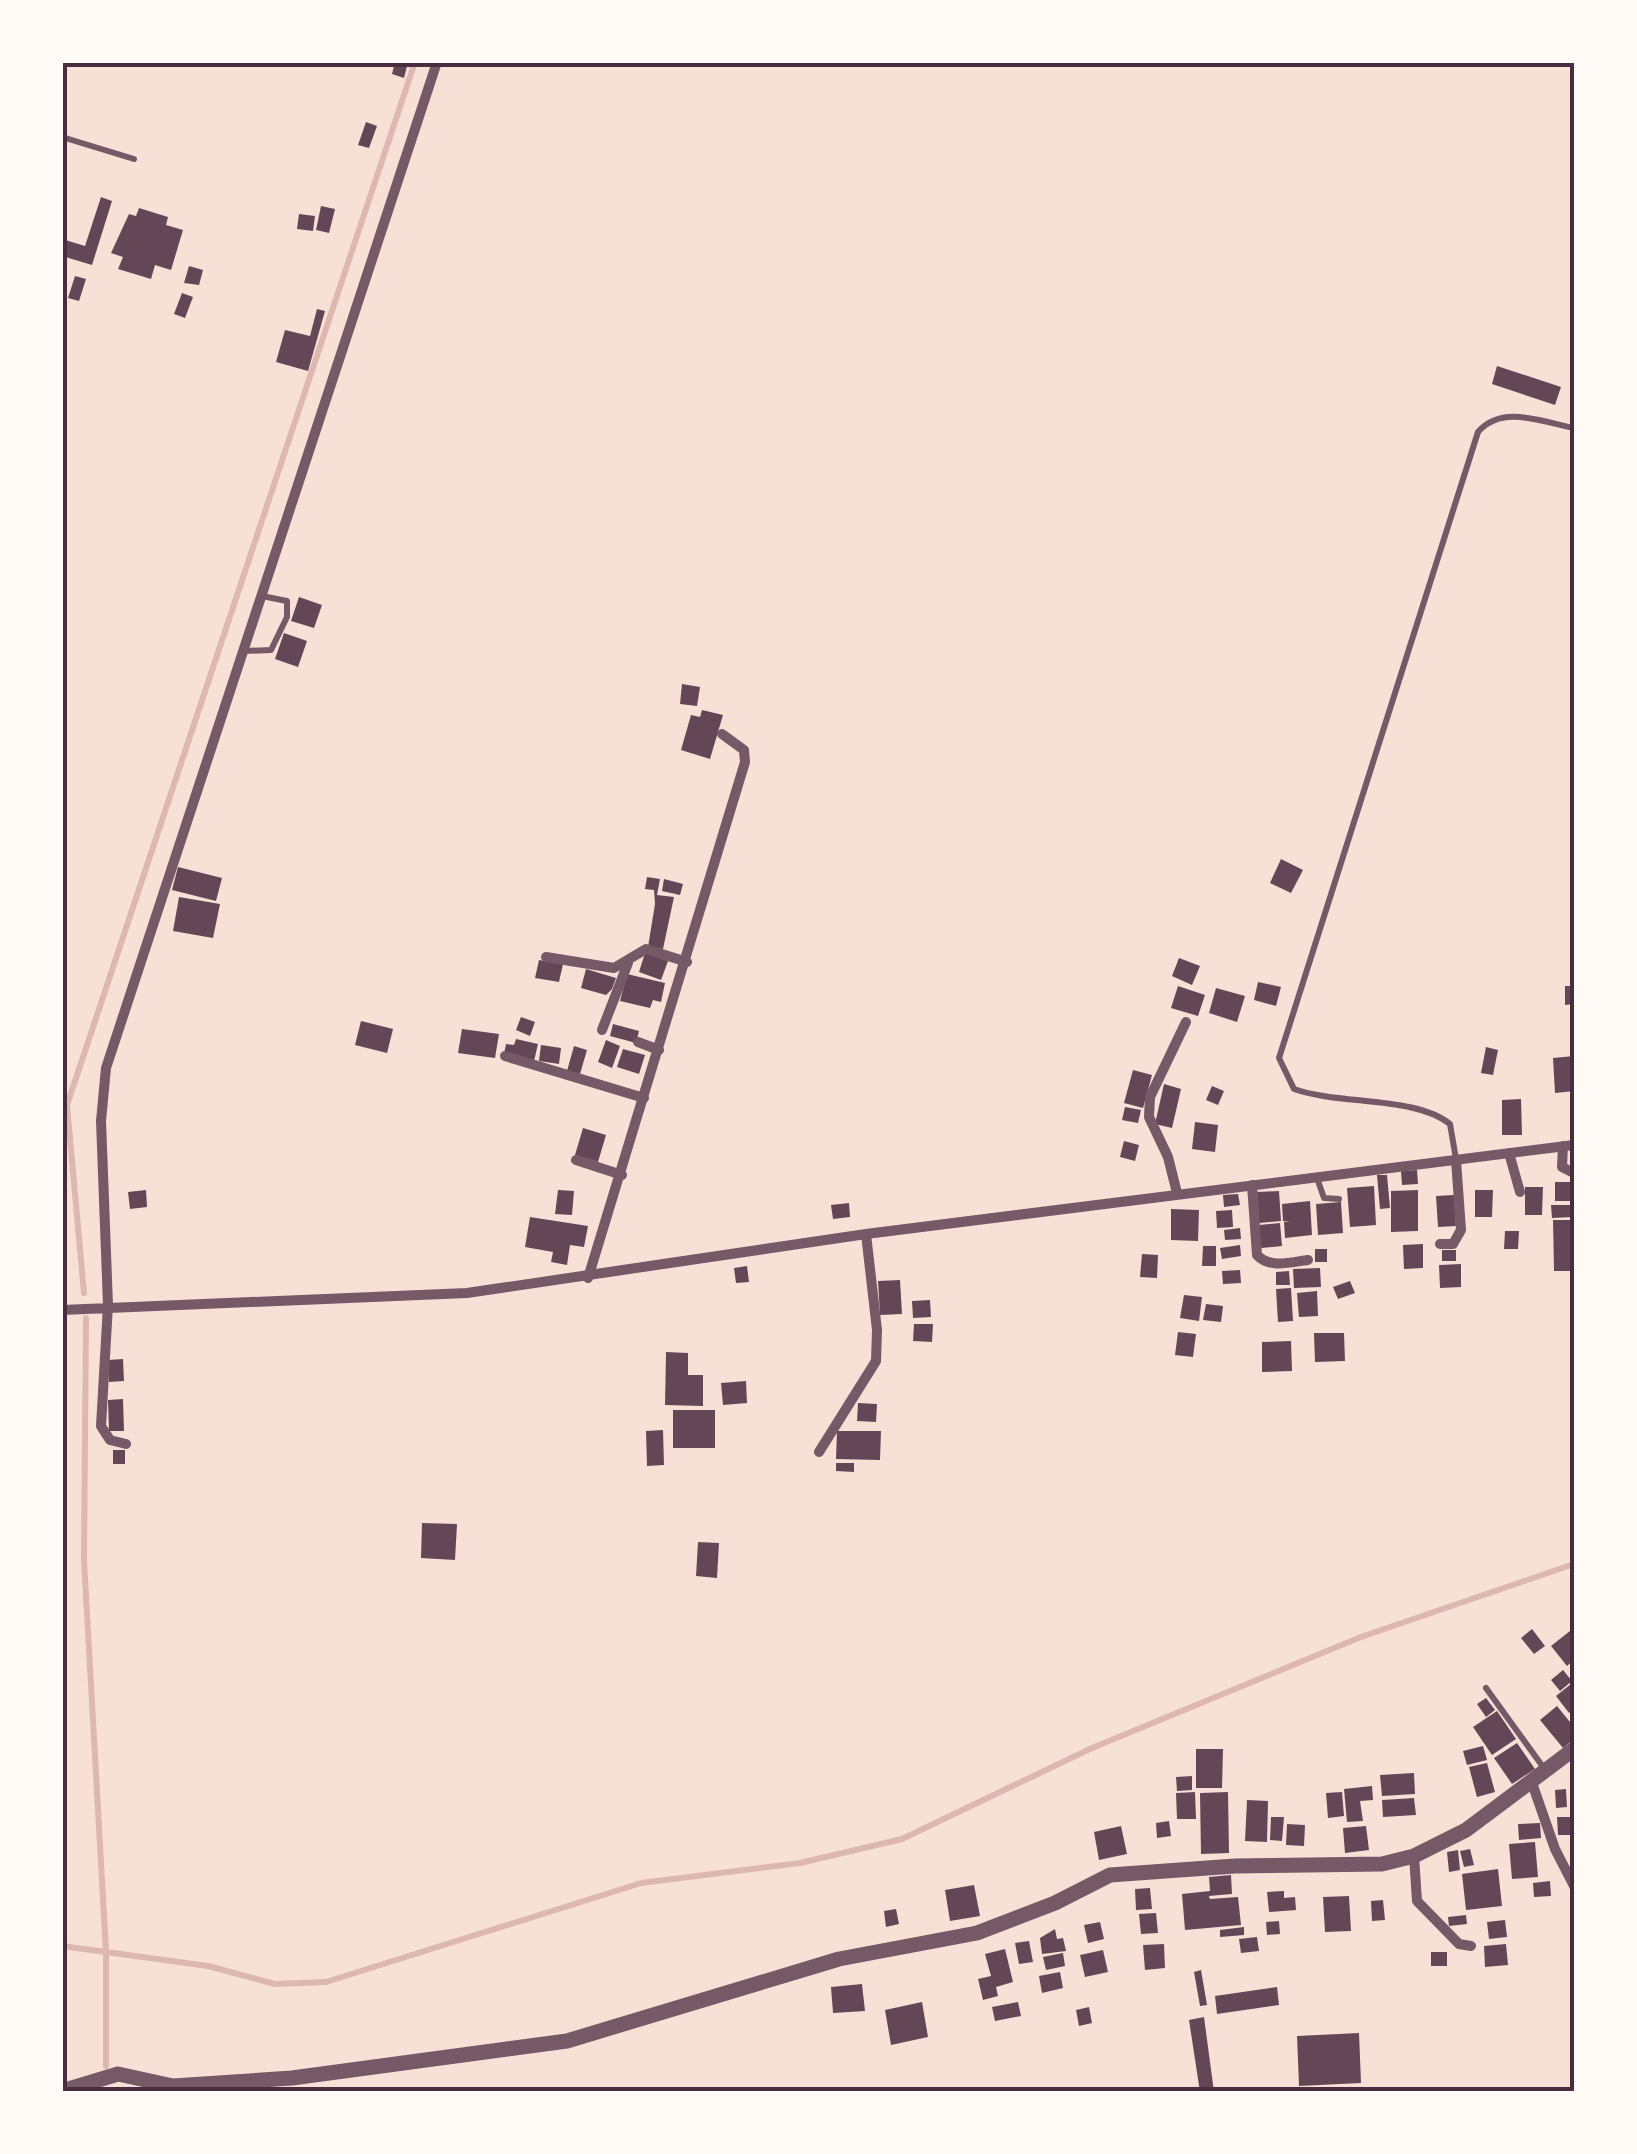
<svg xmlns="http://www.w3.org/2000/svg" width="1637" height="2154" viewBox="0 0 1637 2154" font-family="'Playfair Display',serif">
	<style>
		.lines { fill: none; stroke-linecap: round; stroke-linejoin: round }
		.stream { stroke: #dcb8b0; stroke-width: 6 }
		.building { fill: #644757 }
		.service { stroke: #755966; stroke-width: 6 }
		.minor { stroke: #755966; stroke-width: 10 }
		.tertiary { stroke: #755966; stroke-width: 15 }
		.neatline { fill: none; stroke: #4a2c40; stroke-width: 4 }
	</style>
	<rect width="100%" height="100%" fill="#f7e1d7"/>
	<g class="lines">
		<path class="stream" d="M84,1293L67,1105L415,62
			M86,1318L84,1560L106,1952V2066
			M62,1946L208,1966L275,1984L326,1982L641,1883L800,1863L902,1839L1092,1748L1361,1637L1574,1564"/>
	</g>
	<path class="building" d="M395,62H408L404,78L392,74Z
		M366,122L377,126L369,148L358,145Z
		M101,197L112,201L92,265L62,256V239L85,246Z
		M321,206L335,209L329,233L316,230Z
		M139,208L168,217L166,225L183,230L171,270L155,265L151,279L118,269L123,257L111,253L129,214L136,216Z
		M299,214L315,216L313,231L297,229Z
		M189,266L203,270L199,285L184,283Z
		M75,276L86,279L79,301L68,298Z
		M182,293L193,297L185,318L174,314Z
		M317,309L325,311L308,371L276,362L285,330L310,336Z
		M1497,366L1561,387L1555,405L1492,384Z
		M299,597L322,605L314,628L291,621Z
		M284,633L307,641L298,667L275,659Z
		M682,684L700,687L697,706L680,704Z
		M702,710L723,715L710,759L681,750L691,715L700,717Z
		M1281,859L1303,870L1291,893L1270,883Z
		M178,867L222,878L216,901L172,890Z
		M647,877L660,879L657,895L674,897L663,949L648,947L655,904L654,890L645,889Z
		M664,879L683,884L680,895L662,891Z
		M179,897L220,904L213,938L173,931Z
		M645,953L668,961L661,980L639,972Z
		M1179,958L1200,966L1192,985L1172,976Z
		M539,960L563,964L559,982L535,978Z
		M586,969L616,978L612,989L606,995L581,988Z
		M627,974L665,983L661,1002L653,1000L650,1008L620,1001Z
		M1258,982L1281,987L1276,1006L1254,1000Z
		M1178,986L1205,995L1198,1016L1171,1008Z
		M1565,986H1574V1004L1565,1005Z
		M1216,988L1245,996L1237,1022L1209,1013Z
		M521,1017L535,1022L530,1036L516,1030Z
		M361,1021L393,1029L387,1053L355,1045Z
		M613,1024L639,1031L636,1043L610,1036Z
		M462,1029L499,1034L495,1058L458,1053Z
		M516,1039L538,1044L534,1061L504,1054L506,1044L514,1045Z
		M606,1040L620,1046L612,1068L598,1062Z
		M541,1045L561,1048L559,1064L539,1061Z
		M574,1046L587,1050L580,1074L567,1071Z
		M1486,1047L1498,1050L1493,1075L1481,1073Z
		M623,1049L645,1055L639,1074L617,1067Z
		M1574,1056V1091L1555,1093L1553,1058Z
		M1133,1070L1152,1075L1143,1108L1124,1103Z
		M1164,1084L1181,1089L1172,1128L1155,1124Z
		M1212,1086L1224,1091L1218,1105L1206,1100Z
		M1521,1099L1522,1135H1502V1100Z
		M1125,1107L1141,1110L1138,1123L1122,1120Z
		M1195,1122L1218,1125L1215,1152L1192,1149Z
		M583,1128L606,1135L598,1162L575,1155Z
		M1124,1141L1139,1145L1135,1161L1120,1157Z
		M1417,1170L1418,1184L1402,1185L1401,1171Z
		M1377,1175H1387L1390,1208L1380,1209Z
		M1555,1182H1573V1201H1555Z
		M1374,1186L1376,1225L1350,1227L1347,1188Z
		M1525,1187H1543L1542,1215H1525Z
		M146,1190L147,1207L130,1209L128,1192Z
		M558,1190L574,1191L572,1215L555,1214Z
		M1418,1190V1231L1391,1232V1191Z
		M1475,1190H1493L1492,1217H1475Z
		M1279,1191L1281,1221L1259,1223L1257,1192Z
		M1238,1194L1240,1205L1224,1207L1223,1195Z
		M1454,1195L1456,1226L1438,1227L1436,1196Z
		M1310,1201L1312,1235L1285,1238L1284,1222H1290L1283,1221L1282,1204Z
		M1341,1202L1343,1233L1318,1235L1316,1204Z
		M849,1203L850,1217L833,1219L831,1205Z
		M1551,1205H1573V1217L1552,1218Z
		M1171,1209L1199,1210L1198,1241L1171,1240Z
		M1232,1210L1233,1227L1217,1228L1216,1211Z
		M530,1217L588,1226L584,1247L570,1245L567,1265L551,1262L553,1252L525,1247Z
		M1553,1220H1574V1271H1554Z
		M1280,1223L1282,1246L1261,1248L1259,1225Z
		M1240,1228L1241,1239L1225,1240L1224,1230Z
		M1505,1231H1519L1518,1249H1504Z
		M1423,1244V1268L1404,1269L1403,1245Z
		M1240,1245L1241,1256L1222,1259L1220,1248Z
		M1203,1246H1216V1266H1202Z
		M1315,1249H1327V1262H1315Z
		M1442,1250H1456V1261H1442Z
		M1142,1254L1158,1255L1157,1278L1140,1277Z
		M1461,1264V1287L1440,1288L1439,1265Z
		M747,1266L749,1282L736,1283L734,1268Z
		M1320,1268L1321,1287L1294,1288L1293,1269Z
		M1240,1270L1241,1283L1223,1284L1222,1271Z
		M1289,1271L1290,1285H1276V1272Z
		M900,1280L902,1314L880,1315L878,1281Z
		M1350,1281L1355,1293L1338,1299L1333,1287Z
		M1291,1288L1293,1321L1278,1322L1276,1289Z
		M1317,1291L1318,1316L1299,1317L1297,1293Z
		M1184,1295L1202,1297L1199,1321L1180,1318Z
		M930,1300L931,1317L913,1318L912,1301Z
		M1206,1304L1223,1306L1221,1322L1203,1320Z
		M914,1324H933L932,1342L913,1341Z
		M1178,1332L1196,1334L1193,1357L1175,1355Z
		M1314,1333H1344L1345,1361L1315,1362Z
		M1291,1341L1292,1371L1262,1372V1342Z
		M666,1352L688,1353V1375H703V1406L665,1405Z
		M123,1359L124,1381L109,1382L108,1360Z
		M746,1381L747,1403L723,1405L721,1383Z
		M123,1399L124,1431H109L108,1400Z
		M858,1403L877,1404L876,1422L857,1421Z
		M673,1410H715V1448H673Z
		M663,1430L664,1465L647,1466L646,1431Z
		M837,1431H881L880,1460L836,1459Z
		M113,1450H125V1464H113Z
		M836,1463H854V1472L836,1471Z
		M422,1523L457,1524L455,1560L421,1558Z
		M698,1542L719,1543L717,1578L696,1576Z
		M1532,1629L1545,1646L1534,1654L1521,1638Z
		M1570,1631L1574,1660L1567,1666L1551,1646Z
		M1563,1670L1572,1681L1560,1691L1551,1680Z
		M1571,1684L1574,1709L1569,1713L1556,1696Z
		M1486,1698L1495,1710L1486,1717L1477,1704Z
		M1557,1706L1574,1727V1739L1563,1748L1540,1720Z
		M1497,1711L1516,1739L1492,1755L1473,1727Z
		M1517,1743L1535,1769L1512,1784L1494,1758Z
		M1483,1746L1487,1760L1467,1765L1463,1751Z
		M1196,1749H1223L1222,1788H1196Z
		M1487,1763L1495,1792L1477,1797L1469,1767Z
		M1414,1773L1415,1794L1382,1796L1380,1775Z
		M1192,1776V1790L1177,1791L1176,1777Z
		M1372,1786L1373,1800L1360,1801L1363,1821L1347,1822L1344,1789Z
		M1566,1789L1567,1807L1556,1808L1555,1790Z
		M1195,1792L1196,1819H1177L1176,1793Z
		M1228,1792L1229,1853L1201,1854L1200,1793Z
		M1342,1792L1344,1816L1328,1818L1326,1793Z
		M1414,1798L1416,1815L1383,1817L1382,1800Z
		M1247,1800L1268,1801L1267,1842L1245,1841Z
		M1271,1817H1284L1282,1841L1270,1840Z
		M1557,1817H1574V1835H1558Z
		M1169,1821L1171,1836L1157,1838L1156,1823Z
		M1540,1823L1541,1838L1519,1840L1518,1824Z
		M1287,1824L1305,1825L1304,1846L1286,1845Z
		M1121,1826L1127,1854L1099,1860L1094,1832Z
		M1366,1826L1369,1850L1345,1853L1343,1828Z
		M1535,1842L1538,1877L1512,1879L1509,1844Z
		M1470,1849L1474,1865L1464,1867L1460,1851Z
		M1458,1850L1460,1870L1449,1872L1447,1852Z
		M1498,1869L1502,1906L1466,1910L1462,1874Z
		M1231,1875L1232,1894L1209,1896L1210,1899L1238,1897L1241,1925L1185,1930L1182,1894L1210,1891L1209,1877Z
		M1550,1881L1551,1896L1534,1897L1533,1883Z
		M974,1885L980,1916L950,1921L945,1890Z
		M1150,1888L1152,1909L1136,1910L1135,1889Z
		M1284,1891V1898L1295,1897L1296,1910L1269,1912L1267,1892Z
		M1349,1896L1351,1931L1325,1932L1323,1897Z
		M1383,1900L1385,1920L1372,1921L1371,1901Z
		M896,1909L899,1924L886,1927L884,1911Z
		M1156,1913L1158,1933L1141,1934L1139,1914Z
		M1466,1915L1467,1924L1449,1926L1448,1917Z
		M1505,1920L1507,1937L1489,1939L1487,1922Z
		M1279,1921L1280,1934L1267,1935L1266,1922Z
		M1100,1922L1104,1939L1088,1943L1084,1925Z
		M1244,1927V1935L1220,1937V1930Z
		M1055,1929L1057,1939L1063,1938L1066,1951L1042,1954L1040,1938Z
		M1257,1937L1259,1951L1241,1953L1239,1939Z
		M1029,1941L1033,1962L1019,1964L1015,1943Z
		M1164,1944L1165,1968L1145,1970L1143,1945Z
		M1506,1944L1508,1965L1485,1967L1484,1946Z
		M1005,1949L1013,1982L996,1987L998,1996L983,2000L978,1979L991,1976L985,1954Z
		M1103,1950L1108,1972L1085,1977L1080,1955Z
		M1431,1952H1447V1966H1431Z
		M1063,1953L1065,1966L1046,1970L1043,1957Z
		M1201,1970L1207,2005L1200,2006L1194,1972Z
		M1060,1972L1063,1988L1042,1993L1039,1976Z
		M862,1984L865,2011L833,2013L831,1987Z
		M1277,1987L1279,2005L1217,2014L1215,1996Z
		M922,2002L928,2037L891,2045L885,2010Z
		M1018,2002L1021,2016L995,2021L992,2007Z
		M1089,2007L1092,2023L1079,2026L1076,2010Z
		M1204,2017L1214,2092H1200L1189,2020Z
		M1359,2033L1361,2083L1299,2086L1297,2036Z"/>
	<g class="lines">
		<path class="service" d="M62,137L134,159
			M244,651L271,650L287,617V601L262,596
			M1456,1159L1450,1124C1416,1096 1339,1105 1294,1089L1279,1058L1478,432C1502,404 1542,422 1574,428
			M1317,1178L1324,1198L1339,1199
			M1486,1688L1546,1771"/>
		<path class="minor" d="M546,957L614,968L646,949L687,962
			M602,1030L628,963
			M638,1042L659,1050
			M505,1056L644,1098
			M1563,1146L1562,1167L1574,1173
			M1509,1153L1520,1192
			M576,1160L622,1175
			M1252,1185L1257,1255C1270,1269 1291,1262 1308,1260
			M1177,1193L1168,1157L1149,1117L1150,1097L1186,1022
			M1440,1244H1453L1461,1230L1456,1160
			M588,1278L745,762L744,750L722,734
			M62,1310L467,1293L866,1234L1574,1145
			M126,1444L110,1440L101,1426L108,1305L101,1121L106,1068L437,62
			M819,1452L876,1361L877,1330L866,1234
			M1532,1783L1555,1849L1574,1886
			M1414,1856L1417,1901L1459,1944L1471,1946"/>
		<path class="tertiary" d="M62,2091L118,2074L173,2086L292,2078L567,2041L839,1959L977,1933L1055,1903L1110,1875L1235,1866L1382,1864L1414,1856L1466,1830L1574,1749"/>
	</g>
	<rect width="1637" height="2154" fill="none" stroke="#fffaf5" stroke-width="130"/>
	<rect x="65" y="65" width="1507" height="2024" class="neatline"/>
</svg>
